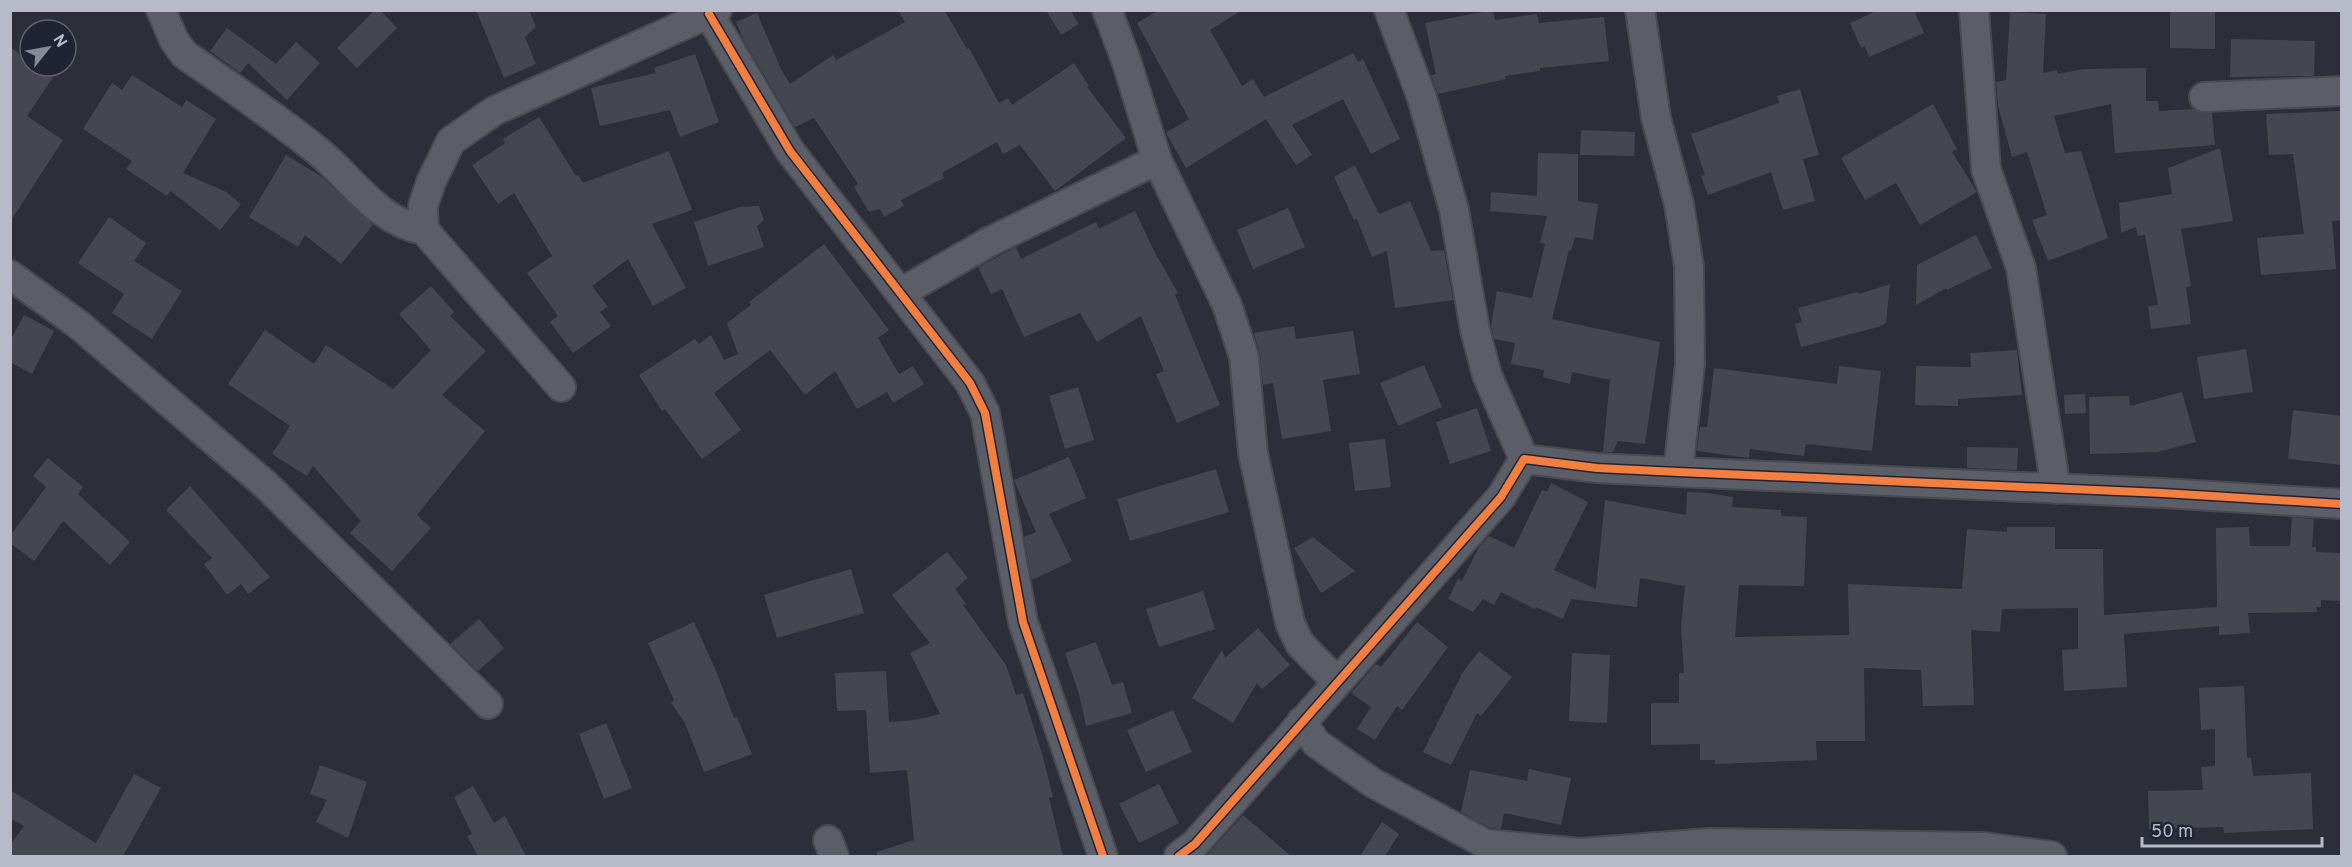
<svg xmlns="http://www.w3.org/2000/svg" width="2352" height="867" viewBox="0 0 2352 867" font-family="Overpass,sans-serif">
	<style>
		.building { fill: #454750 }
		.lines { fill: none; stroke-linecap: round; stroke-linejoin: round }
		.street-casing { stroke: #484a52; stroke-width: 32 }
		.street { stroke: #5c5e67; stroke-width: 28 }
		.cycleway-casing { stroke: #202333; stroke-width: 11 }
		.cycleway { stroke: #f27e40; stroke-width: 8 }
	</style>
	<rect width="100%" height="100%" fill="#2c2e39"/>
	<path class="building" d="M375,10H380L397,28L357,68L337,48Z
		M476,10H529L536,27L525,37L536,64L504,78Z
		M898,10H944L967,49L969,48L999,103L1008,98L1012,105L1074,63L1089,86L1087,87L1126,138L1055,191L1020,145L1003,154L997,142L942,173L944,178L901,200L904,206L884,217L880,209L869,212L854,187L858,184L814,118L795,127L744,41L736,22L757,13L781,69L790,84L833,55L836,60L905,22Z
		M1046,10H1070L1079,24L1061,35Z
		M1159,10H1242L1210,30L1242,86L1253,79L1264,97L1353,53L1358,62L1363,59L1400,139L1371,154L1343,99L1292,125L1312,155L1296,165L1266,119L1186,168L1166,133L1189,119L1137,23Z
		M1493,10L1495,20L1537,14L1539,23L1604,17L1609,61L1540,68V71L1505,76L1506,79L1438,94L1431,75L1436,74L1425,23Z
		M1878,10H1914L1924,33L1869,57L1865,46L1861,48L1850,23Z
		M2170,10H2215V49L2170,48Z
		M2010,12L2046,14L2043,73L2057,70L2058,74L2083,69L2146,68V101H2158L2159,111L2193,109L2212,113L2215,145L2115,153L2111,104L2054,116L2065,153L2081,151L2108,238L2048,261L2032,220L2047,215L2027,152L2012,157L1998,106L1996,82L2006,80Z
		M227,28L276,64L296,42L320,63L287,100L248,63L240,73L210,51Z
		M2231,39L2315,41L2314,76L2230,77Z
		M10,47L30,61V66H37L53,77L27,116L63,140L10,222Z
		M695,54L719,122L680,137L670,110L600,126L591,88L656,73L654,68Z
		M132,75L182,107L186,100L216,119L183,173L226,192L241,204L220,230L171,191L167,196L126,169L132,161L83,129L112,83L122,90Z
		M1800,89L1819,155L1803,159L1815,201L1783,210L1771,172L1708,195L1701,176L1705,175L1691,134L1779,103L1777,96Z
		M1933,104L1957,149L1952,152L1977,192L1920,225L1896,183L1865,200L1841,158Z
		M2340,111L2342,220L2332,221L2336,269L2261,275L2257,238L2304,234L2293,154L2269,155L2266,114Z
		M539,117L576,176L578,175L583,183L669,151L692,210L652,224L686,288L653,306L628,259L592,286L608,307L600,312L611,326L573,353L550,322L558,316L527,273L552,256L514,193L498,204L472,165L505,143L503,139Z
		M1581,130L1635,132L1634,156L1580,155Z
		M2220,148L2233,221L2181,229L2191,286L2186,287L2191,324L2151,329L2148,306L2158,305L2145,235L2138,236L2136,227L2121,233L2119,203L2172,194L2168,168Z
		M1538,153L1578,154V201L1598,204L1593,240L1575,237L1571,251L1569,250L1552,319L1660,342L1645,444L1618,441L1613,452H1603L1610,380L1572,372L1570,384L1543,377L1544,370L1511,364L1515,343L1494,339L1491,326L1497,291L1532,298L1545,244L1540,243L1547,216L1490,211L1491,192L1537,196Z
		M286,155L322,177L373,225L341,264L305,235L298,247L249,217Z
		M1355,165L1379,214L1410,201L1431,251L1444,250L1453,300L1395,308L1387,251L1372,257L1357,219L1354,220L1334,177Z
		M759,206L764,220L757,226L764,247L708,266L694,222L740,207Z
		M1288,208L1305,247L1253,269L1237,230Z
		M1135,211L1154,251L1178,293L1175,295L1220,405L1177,423L1156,374L1164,371L1141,316L1097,342L1080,313L1024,337L1002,289L991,294L978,267L1016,247L1021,259L1096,222L1099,229Z
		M109,217L146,243L134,261L182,291L152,339L112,313L124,294L78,263Z
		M1976,235L1992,268L1947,290L1946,288L1916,305L1917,265Z
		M824,244L889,330L878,338L899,374L913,366L924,384L893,403L887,392L857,409L835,371L805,395L770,350L714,393L741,430L702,459L665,409L662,411L639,375L695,339L699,344L711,335L724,360L738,354L727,323L751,305L749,302Z
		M1890,284L1886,323L1878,327L1801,347L1795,324L1802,322L1798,308L1857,292L1859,294Z
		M431,286L454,312L450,316L486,351L442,395L485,431L417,515L431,528L392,571L350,533L361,521L313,466L307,476L272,454L290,426L228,384L265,330L314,364L326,345L393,389L431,350L399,314Z
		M24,315L54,331L32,374L10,362V341Z
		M1294,326L1296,339L1353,331L1360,374L1323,380L1331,431L1282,439L1273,383L1263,385L1260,355L1254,333Z
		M2246,349L2253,392L2204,399L2197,357Z
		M2017,350L2022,395L1958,399V406L1915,405L1916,366L1971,367L1970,353Z
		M1424,365L1442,407L1398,426L1380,383Z
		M1839,366L1881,371L1872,451L1806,444L1804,456L1750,449L1749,458L1697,451L1700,427H1707L1714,368L1837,384Z
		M1078,387L1094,440L1065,449L1049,396Z
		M2182,392L2196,442L2157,452L2090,454L2089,397L2129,396L2130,406Z
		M2085,394L2086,413L2065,414L2064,395Z
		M1477,408L1491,451L1450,464L1436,422Z
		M2293,410L2342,416V465L2288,459Z
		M1385,439L1391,487L1355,491L1349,443Z
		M1967,447L2018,448L2017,470L1967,468Z
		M1069,457L1086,498L1049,514L1072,561L1032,580L1024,537L1036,532L1014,480Z
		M48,458L83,487L78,494L130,542L110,565L63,521L34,561L10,543V536L46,487L33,476Z
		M1216,469L1229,512L1130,541L1117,499Z
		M1551,483L1588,502L1554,570L1596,589L1605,500L1686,515L1687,492L1708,493L1733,497L1732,507L1781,510V516L1807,517L1804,586L1739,585L1735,637L1849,635L1848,584L1962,589L1967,529L2007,532V527H2055V549H2103L2104,615L2217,607L2216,528L2249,527L2250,546H2290L2292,517L2314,519L2312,547H2316V552L2342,553V601L2321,600V607H2316L2317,612L2248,613L2250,633L2219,635V626L2124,634L2127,687L2064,691L2062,650L2078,649V608L2002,609L2000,632L1971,630L1974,705L1923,706L1921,670L1864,668L1865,741H1816L1817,760L1715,764V760H1700V744L1651,745V703H1679V673H1684L1681,627L1685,586L1640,578L1637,607L1571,599L1563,619L1536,607L1535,609L1501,592L1494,605L1483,599L1473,612L1448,599L1458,579L1462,581L1479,547L1489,536L1514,548L1542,490L1547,492Z
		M190,486L270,577L248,594L241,584L227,595L204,564L212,558L166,510Z
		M1313,537L1355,571L1321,593L1294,548Z
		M947,552L968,578L955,589L966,604L963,605L1006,665L1016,695L1023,693L1043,757L1053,797L1049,798L1063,856H877V852L914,840L907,770L870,773L866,710L837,711L835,673L886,671L889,722L915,720L940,714L910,653L930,643L892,595Z
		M851,569L864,613L777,638L764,595Z
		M1203,591L1215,629L1159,647L1146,609Z
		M479,619L504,648L478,671L450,644Z
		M694,622L717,673L734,718L737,717L752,754L704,772L685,723L671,703L674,700L648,643Z
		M1417,622L1448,647L1402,710L1397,706L1375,740L1357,729L1371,707L1351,693L1376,664L1381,667Z
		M1258,628L1290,665L1262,689L1257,683L1233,723L1192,698L1222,650L1225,658Z
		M1096,642L1112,685L1123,682L1132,713L1086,726L1079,694L1065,653Z
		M1479,651L1512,677L1481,716L1477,713L1451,765L1423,752L1463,672Z
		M1572,653L1610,655L1607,723L1569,721Z
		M2244,686L2247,758H2251L2253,776L2311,773L2313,829L2224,833L2223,827L2149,829L2148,791L2203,790L2201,767L2215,766V729L2201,730L2199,688Z
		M1173,710L1192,752L1146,772L1127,730Z
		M606,723L632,788L604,799L579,734Z
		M320,765L367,782L348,838L316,822L327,800L310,794Z
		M1529,769L1571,778L1561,825L1504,813L1501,829L1491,828L1461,812L1470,770L1527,781Z
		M134,774L161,788L123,856H10V845L24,826L10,818V790L96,843Z
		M1159,784L1179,823L1139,843L1119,804Z
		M473,786L494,823L505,816L526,856H478L467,836L472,834L454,797Z
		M1243,815L1291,856H1206Z
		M1382,822L1399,834L1385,856H1360Z"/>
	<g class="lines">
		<defs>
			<path id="street" d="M161,10L174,40L184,54C229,86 276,117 319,152C352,179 379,223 424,230L561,387
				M1107,10L1126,60L1157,160L1227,305L1244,357L1253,453L1290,623L1300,644L1337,682
				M1389,10L1422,98L1454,210L1475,330L1487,375L1524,459
				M1640,10L1656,118L1679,204L1689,267L1690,364L1678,472
				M1974,10L1986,169L2021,268L2056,489
				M709,14L790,151L970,383L985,413L1023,622L1103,856
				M2204,97L2342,91
				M424,230L423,206L431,182L451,141L494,111L717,10
				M10,275L79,325L266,485L488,704
				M900,293L989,242L1157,160
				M1302,721L1316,743L1373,783L1486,844L1580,853L1709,843L1983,847L2052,856
				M828,840L834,856
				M1179,856L1195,844L1501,497L1524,459L1597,468L1678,472L2163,493L2342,504"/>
		</defs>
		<use href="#street" class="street-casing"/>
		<use href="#street" class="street"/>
		<defs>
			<path id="cycleway" d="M709,14L790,151L970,383L985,413L1023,622L1103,856
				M1179,856L1195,844L1501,497L1524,459L1597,468L1678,472L2163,493L2342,504"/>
		</defs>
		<use href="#cycleway" class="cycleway-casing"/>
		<use href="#cycleway" class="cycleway"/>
	</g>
	<rect width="2352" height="867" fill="none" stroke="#b7bac9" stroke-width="24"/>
	<g transform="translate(48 48) rotate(59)"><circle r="28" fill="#202333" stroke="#5c5f6f" stroke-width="1.5"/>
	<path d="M0-4.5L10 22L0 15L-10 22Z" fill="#868997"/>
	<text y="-9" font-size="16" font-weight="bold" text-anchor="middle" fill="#b7bac9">N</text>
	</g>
	<path d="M2142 837v9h180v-9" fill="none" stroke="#b7bac9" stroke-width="3"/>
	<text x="2151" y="837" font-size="18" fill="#b7bac9" stroke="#202333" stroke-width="4.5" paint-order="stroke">50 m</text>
</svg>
